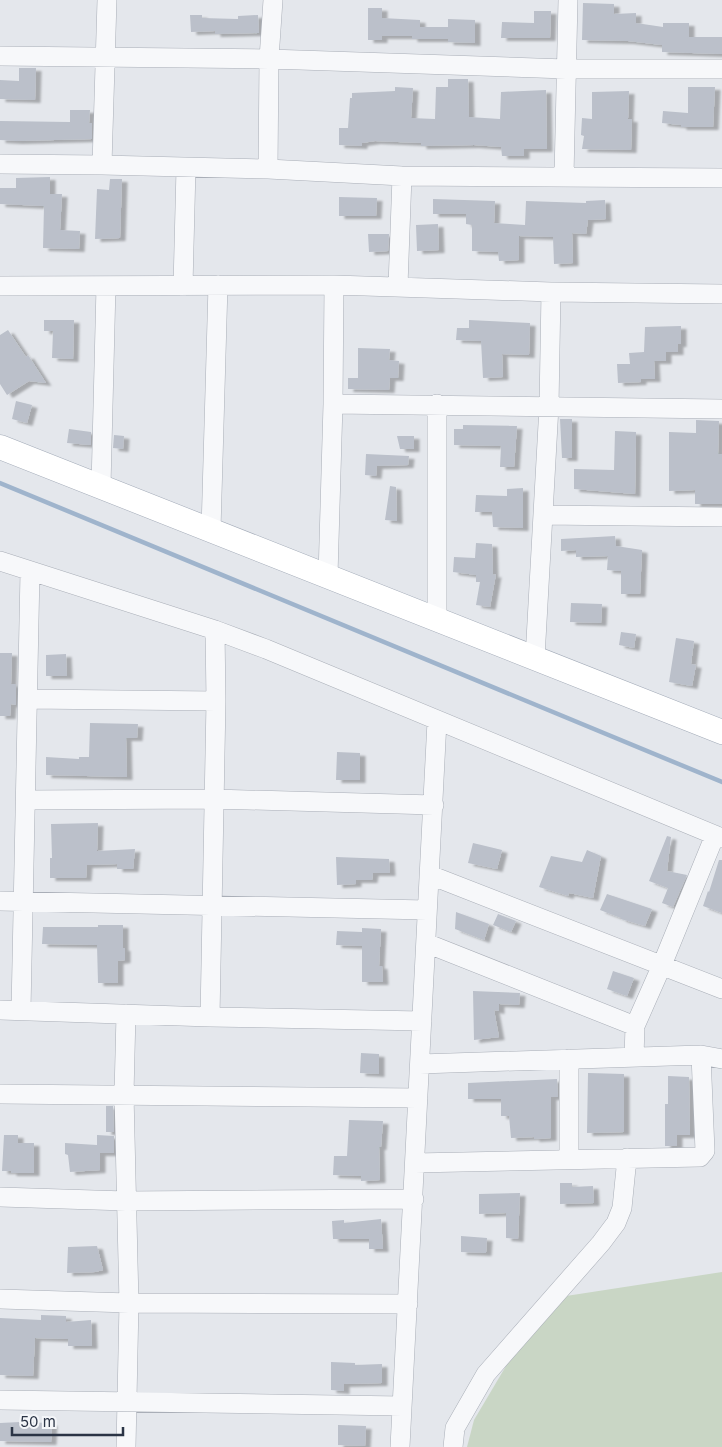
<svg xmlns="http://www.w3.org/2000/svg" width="722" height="1447" viewBox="0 0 722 1447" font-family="Inter,sans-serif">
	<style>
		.green { fill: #c9d6c5 }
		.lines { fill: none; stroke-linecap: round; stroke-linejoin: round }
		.stream { stroke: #9fb4cc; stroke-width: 4.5 }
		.building { fill: #bbc0ca; filter: url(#shadow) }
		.minor-casing { stroke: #a9aeb7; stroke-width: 20 }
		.major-casing { stroke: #a3abb8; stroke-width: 25 }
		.minor { stroke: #f7f8fa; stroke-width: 19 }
		.major { stroke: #fff; stroke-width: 24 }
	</style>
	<defs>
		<filter id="shadow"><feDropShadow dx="5.5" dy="3" stdDeviation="1" flood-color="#0004"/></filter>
	</defs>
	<rect width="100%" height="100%" fill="#e4e7ec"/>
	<path class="green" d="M722,1272V1447H467L474,1420L512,1356L566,1296Z"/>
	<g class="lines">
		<path class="stream" d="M0,483L722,782"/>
	</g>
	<path class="building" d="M583,3L614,4V14L636,13V23L663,27V23H689V37H722V54L662,52V45L628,41L582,40Z
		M368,8H382V18L420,20V27H448V19L475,20V43L448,42V39H412V36H382V40H368Z
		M534,11H551L550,38H501L502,22L534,23Z
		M190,15H202V18L238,19V16L258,15L259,33L215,34V31L191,32Z
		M19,68H36L35,100L0,99V80L19,81Z
		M448,79H468L469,117L500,119L501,92L546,90L547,149H524V156H502L501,147L474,145L421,146V143L375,141L362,143V146L339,145V128H348L350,98H352V93L395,91V87L413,88L411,118L435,119L436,87H448Z
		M688,87H715L713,127H681V125L662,123L663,111L688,113Z
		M629,91L628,119H632L631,150L582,149L584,136L581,135L582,118L592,119V92Z
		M70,110H90L89,123H92V139L17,141L0,140V121L70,122Z
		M50,177V194H62L60,230L80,231L79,249L43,248L44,206L0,204V188H16V178Z
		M110,179H122L120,238L95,239L97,189L109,190Z
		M339,197L377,198L376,216H339Z
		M433,199L495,201L494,223L525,225L526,201L586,203V201L605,200L606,219L588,220L586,234L572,233L573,263L554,264L553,237L519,236V260L499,261L498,252L472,251V225L466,224V214H433Z
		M438,224L439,250L417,251L416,225Z
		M368,234H389L388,251L369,252Z
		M44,320H74L73,359L52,358L53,331H44Z
		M469,320L530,323L529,355L502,354L503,377L483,378L481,341L456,340L457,328H469Z
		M681,326V344H678V352H666V361H654L655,379H641V382L618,383L617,364H630L629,353L644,352L645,327Z
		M8,330L26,357L28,355L46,383L29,381L7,395L0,384V335Z
		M358,348L390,349L389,360L399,361L398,378H390L389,390L348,389V378H358Z
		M16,401L32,405L27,423L12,419Z
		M560,419H572V458H562Z
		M696,420L719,421L718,454H722V504H695V490L669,491V432L696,433Z
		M463,425L517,426L514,467H500L501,446L454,445V429H463Z
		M69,429L91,432V445L67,443Z
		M615,431L636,432L635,494L574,489V469L614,470Z
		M114,435L124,436L123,449L113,448Z
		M397,436H414V449H400Z
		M366,454L409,456L408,465L377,466L376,476L365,475Z
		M390,486L396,487L397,521L385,520Z
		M523,488V528L493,527L492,512H475L476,495L507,496V489Z
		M615,536L616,546L642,550L640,594H621V571L607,570L608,556L576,557V550L561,551V539Z
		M476,543L492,544L493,575L496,574L490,607L476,605L480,582H476V575L453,572L454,557L475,558Z
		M571,603L602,604L601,623L570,622Z
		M621,632L636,634L634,648L619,645Z
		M676,638L694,641L691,664L696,665L692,686L669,682Z
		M0,653H12L11,684H16V705L11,704L10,716H0Z
		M66,654L67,676H46V655Z
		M90,723L138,724L137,738H126L127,777L46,775V757L79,759V757H89Z
		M337,752L360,753V780H336Z
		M98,823L97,851L135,849L133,869H117V864L87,865L86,878H50V858H52L51,824Z
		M667,836L671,837L667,871L687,875L673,907L662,903L668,888L649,881Z
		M473,843L502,850L497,869L468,863Z
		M587,850L601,856L593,898L569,893L568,896L539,887L551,856L582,862Z
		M336,857L389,859L390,873H373L372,880H356V884L337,885Z
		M719,860H722V913L703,906L708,891L709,892Z
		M607,894L652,909L645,926L621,919V918L600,910Z
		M456,912L489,924L484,940L455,929Z
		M498,914L516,921L511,932L493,925Z
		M98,925H123V948H125V960L118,961V983H98L97,945L42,944L43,927H98Z
		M362,928L381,929L379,966H382L383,982H362V946L336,945L337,931L362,932Z
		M613,971L634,978L627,996L607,989Z
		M473,991L520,993L519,1005L499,1004V1011L494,1010L499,1037L474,1040Z
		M361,1053L379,1054V1074L360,1073Z
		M588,1073L624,1074V1132L587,1133Z
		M668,1076L689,1077L690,1135H677V1146H665V1104H668Z
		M557,1079L558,1097H551V1138L534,1139V1137L511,1138L509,1116H501V1099H468V1083Z
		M106,1106H113L114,1132H106Z
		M349,1120L383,1121L381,1147H379L380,1180L361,1181V1176L333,1175L334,1156H347Z
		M4,1135H18V1143H34V1173H11V1171H2Z
		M97,1135L114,1136V1153H100V1170L70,1172L68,1155L65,1154V1143L97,1145Z
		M560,1183H572V1187L593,1186L594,1203L560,1204Z
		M520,1193L518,1239L506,1238V1213L479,1214V1194Z
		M381,1219L383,1249H369V1239H333L332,1221L344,1220V1223Z
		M461,1236L487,1238L486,1253L461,1252Z
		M97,1246L103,1270L95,1272L67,1273L68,1247Z
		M41,1315L66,1316V1322L91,1320L92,1346H68V1339L35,1338L33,1376L0,1375V1318L41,1320Z
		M331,1362L355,1363V1365L382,1364V1383L344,1384V1391L331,1390Z
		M20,1422L52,1423L51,1442L0,1441V1423Z
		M338,1425L366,1426L365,1446L338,1445Z"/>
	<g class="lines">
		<defs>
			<path id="minor" d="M0,56L269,59L566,69H722
				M0,164L102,165L268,169L402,176L722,178
				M102,165L107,0
				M268,169L269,59L273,0
				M564,176L568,0
				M0,286L334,285L551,292L722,294
				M183,286L186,168
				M398,286L402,176
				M333,404L722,409
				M437,404V619
				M101,486L106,286
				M543,515L722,517
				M211,530L218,285
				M0,561L215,630L266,649L722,838
				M328,576L333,404L334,285
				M535,658L549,406L551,292
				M28,699L216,701
				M26,800L213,799L434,805
				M430,875L722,989
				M0,901L427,910
				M426,943L635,1026
				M0,1010L210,1017L422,1021
				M21,1010L30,572
				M210,1017L216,701L215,630
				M634,1057L635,1026L662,965L715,835
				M420,1064L701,1055L722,1059
				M0,1094L418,1098
				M569,1159V1059
				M415,1163L700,1157L705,1151L701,1055
				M0,1197L126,1201L414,1199
				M0,1299L129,1303L408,1304
				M0,1400L402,1406
				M126,1447L129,1303L124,1094L126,1014
				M400,1447L437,721
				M453,1447L455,1428L486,1374L601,1243L616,1223L622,1208L627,1158"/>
			<path id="major" d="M0,447L722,732"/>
		</defs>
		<use href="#minor" class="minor-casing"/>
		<use href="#major" class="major-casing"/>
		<use href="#minor" class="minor"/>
		<use href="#major" class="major"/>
	</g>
	<path d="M12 1427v8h111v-8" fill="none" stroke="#2b3445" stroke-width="2.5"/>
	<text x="20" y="1427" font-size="15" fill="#2b3445" stroke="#f4f6f9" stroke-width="4" paint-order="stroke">50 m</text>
</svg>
